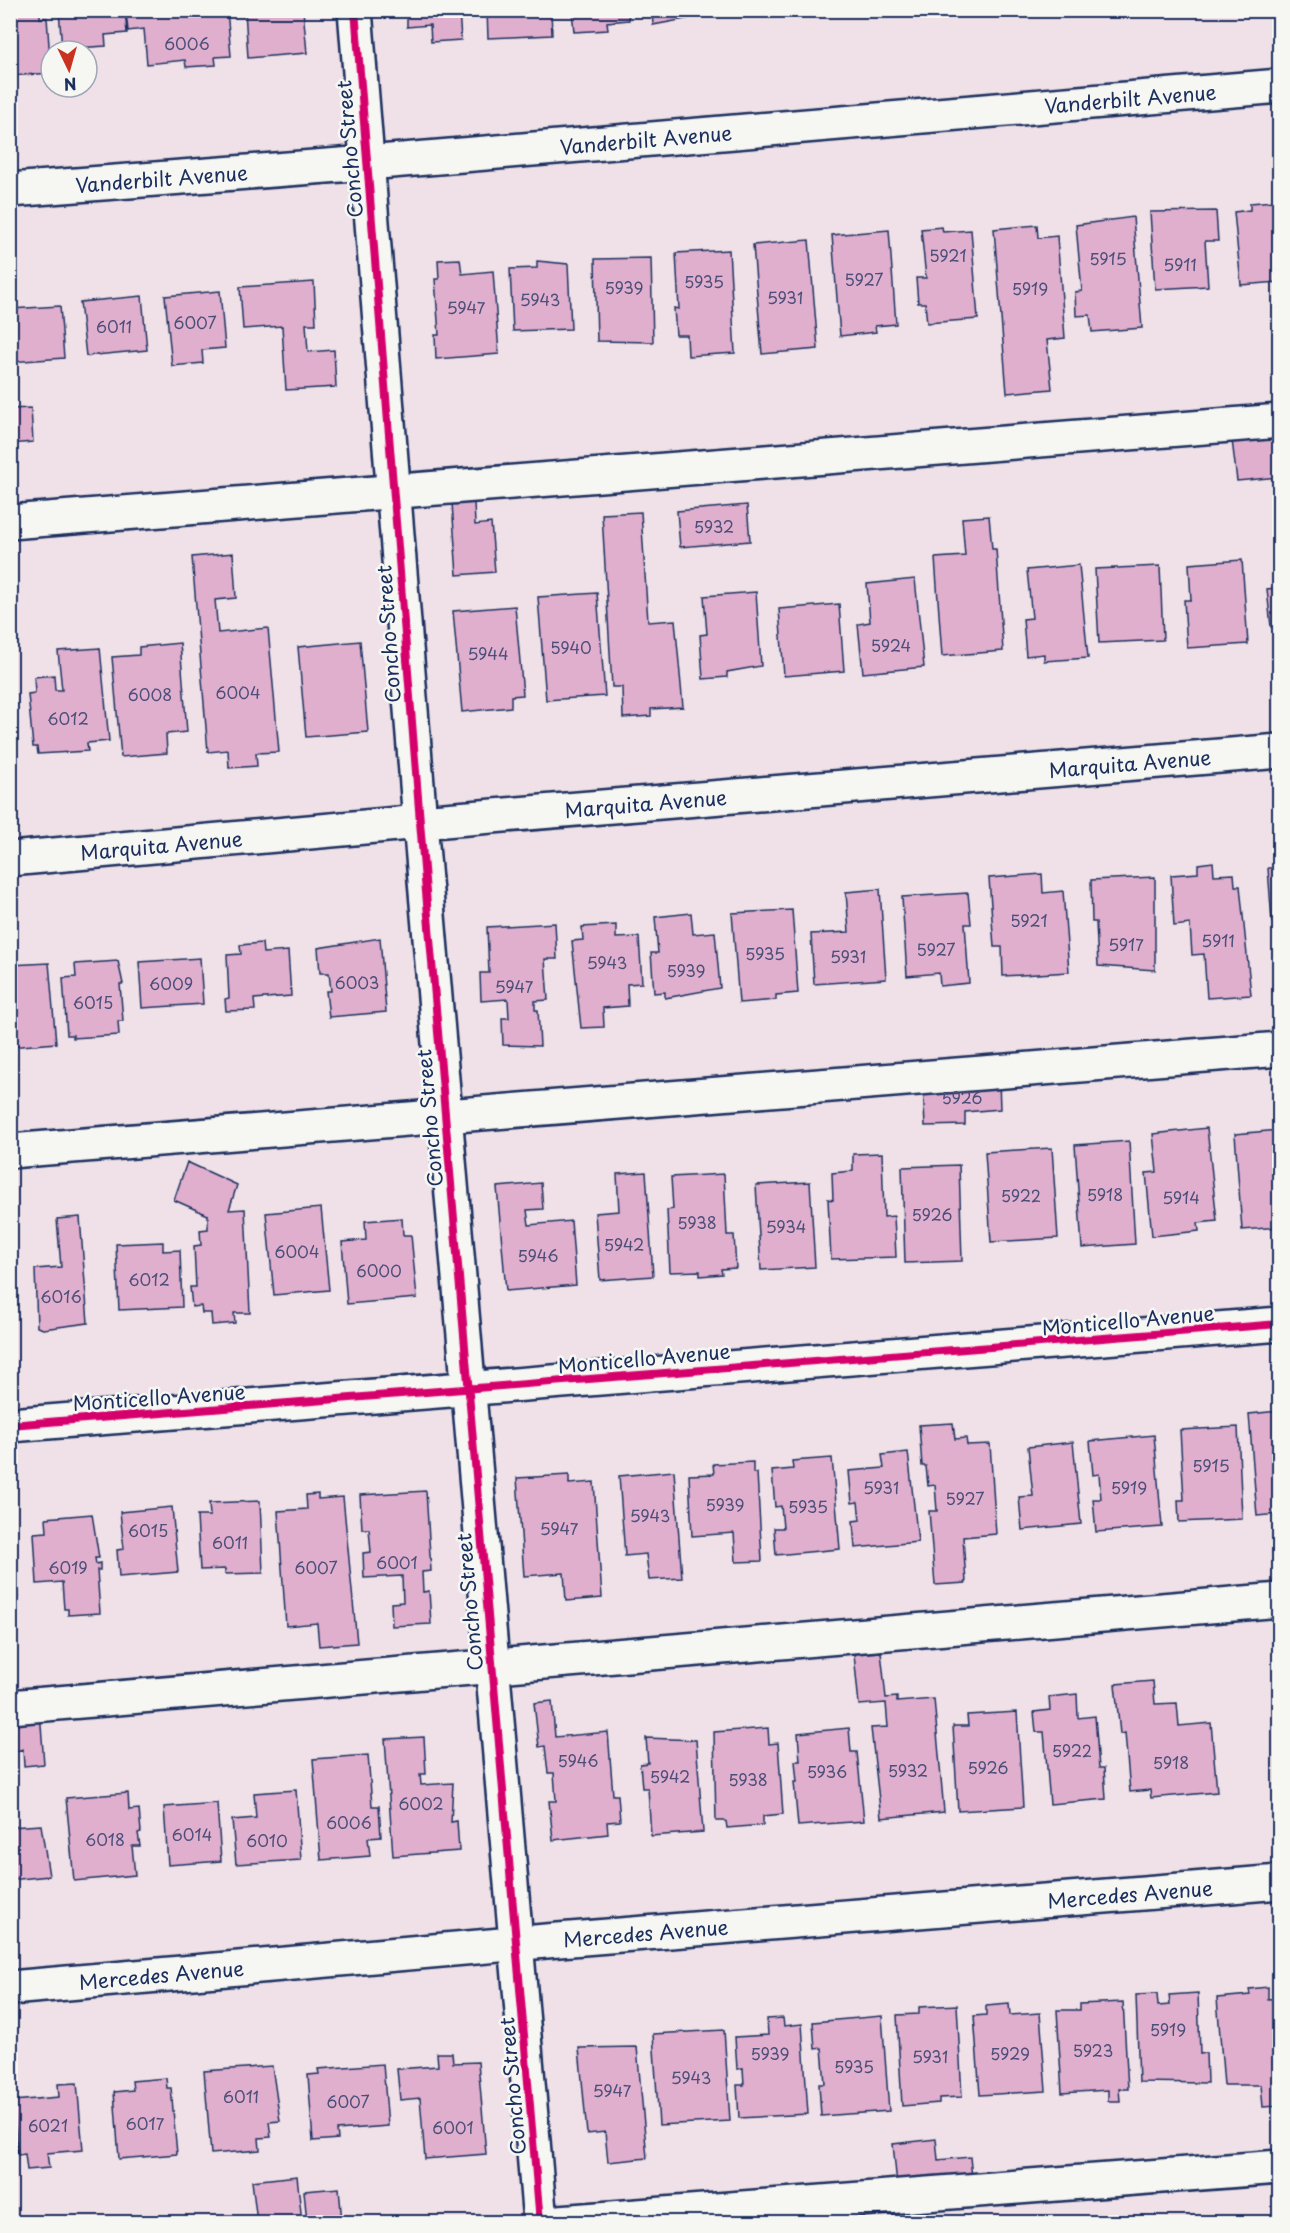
<svg xmlns="http://www.w3.org/2000/svg" width="1290" height="2233" viewBox="0 0 1290 2233" font-family="'Playpen Sans',sans-serif">
	<style>
		.building { fill: #e0afce; stroke: #1b2f5e; stroke-width: 1.5 }
		.lines { fill: none; stroke-linecap: round; stroke-linejoin: round }
		.minor-casing { stroke: #1b2f5e; stroke-width: 38 }
		.minor { stroke: #f6f6f2; stroke-width: 33 }
		.cycleway-casing { stroke: #f6f6f2; stroke-width: 11 }
		.cycleway { stroke: #d6006c; stroke-width: 8 }
		.labels { text-anchor: middle; dominant-baseline: central; stroke-width: 5; stroke-linejoin: round; paint-order: stroke }
		.number-label { font-size: 16px; fill: #4c4f7a }
		.street-label { font-size: 20px; fill: #1b2f5e; stroke: #f6f6f2 }
	</style>
	<rect width="100%" height="100%" fill="#efe1e7"/>
	<filter id="ink" filterUnits="userSpaceOnUse"><feTurbulence type="fractalNoise" baseFrequency=".0167" numOctaves="2"/><feDisplacementMap in="SourceGraphic" scale="12" xChannelSelector="R" yChannelSelector="G"/><feConvolveMatrix kernelMatrix="1 2 1 2 8 2 1 2 1" color-interpolation-filters="sRGB"/></filter>
	<g filter="url(#ink)">
		<path class="building" d="M10,10H40V18H47L51,73L10,76Z
			M59,10H125L127,33L105,35L106,46L62,49Z
			M143,10H227L231,56L215,57L216,65L186,67L185,60L147,64L144,29L128,31L126,12Z
			M245,10H303L307,53L248,58Z
			M401,10H459L461,40L431,42L430,25L407,27V14H401Z
			M487,10H551L552,35L488,38Z
			M572,10H628L629,20L607,22L608,30L574,32Z
			M652,10H707V15L653,25Z
			M1274,201L1280,257V282L1241,285L1234,212L1250,210V203Z
			M1216,211L1218,241H1205L1208,286L1155,289L1150,212Z
			M1133,217L1142,328L1092,332L1090,315L1076,316L1075,292L1082,291L1076,225Z
			M1037,225L1038,238L1057,236L1065,338L1047,340L1052,389L1007,393L994,229Z
			M942,227L943,232L971,230L978,319L927,323L925,303H918L916,278H926L921,229Z
			M889,230L896,324L875,326L876,332L840,336L832,235Z
			M809,240L818,349L762,354L753,245Z
			M729,250L735,353L688,356L687,335H676L674,308L679,309L676,253Z
			M651,258L653,342L597,341L595,259Z
			M460,259L462,274L493,271L499,354L436,359L435,335H439L435,279H439L438,260Z
			M537,261L568,264L571,329L513,331L510,269L537,268Z
			M314,282L316,324H306L308,352L334,350L336,387L286,390L282,326L243,329L240,287Z
			M220,291L225,348L202,350L203,363L172,366L165,296Z
			M142,296L147,350L86,356L80,302Z
			M60,306L64,358L10,362V309Z
			M31,408L33,442L10,444V409Z
			M1280,436V477L1237,481L1232,440Z
			M474,502L475,525L491,523L495,572L457,575L452,503Z
			M747,505L750,541L680,547L677,511Z
			M641,512L648,622L675,620L683,707L651,709V716L623,718L622,687H612L602,514Z
			M989,516L992,549H996L1003,651L942,656L935,558L965,556L962,518Z
			M1272,551H1280V626L1271,627L1267,589L1275,588Z
			M233,553L236,598L215,600L218,633L268,628L279,752L256,753L257,766L229,768L228,750L208,752L192,557Z
			M1242,560L1248,644L1187,648L1184,600H1191L1189,564Z
			M1079,565L1088,658L1044,661V654L1026,656L1023,619L1032,618L1027,570Z
			M1160,566L1163,640L1099,643L1095,569Z
			M915,579L924,667L863,673L858,624L870,622L867,584Z
			M756,592L761,666L727,672V677L703,679L700,635L707,634L704,596Z
			M597,593L605,696L546,700L538,597Z
			M839,604L844,671L784,676L779,609Z
			M515,606L523,695L511,696V707L462,712L453,611Z
			M360,641L368,732L306,737L298,647Z
			M180,643L187,732L166,734L167,753L121,757L112,657L139,655V647Z
			M100,648L109,741L87,743L88,751L38,754L37,747H33L28,694L35,693L34,677L54,675L55,690H62L58,651Z
			M1213,862L1214,875L1234,874L1235,886H1240L1251,995L1207,998L1204,954L1192,955L1190,924L1174,926L1171,875L1198,873V864Z
			M1268,868H1280V922H1272Z
			M1042,874L1043,893L1063,891L1069,972L1003,976L1002,947H994L989,878Z
			M1155,877V970L1098,966L1096,922H1092L1091,880Z
			M880,889L886,979L814,984L811,934L849,932L846,892Z
			M968,893L971,924H965L969,983L940,986L939,973L907,976L902,897Z
			M792,910L798,993L776,995V1000L739,1003L732,913Z
			M691,913L693,934L715,932L720,988L665,998V992L654,993L651,953H658L655,917Z
			M555,923L557,959H545L548,1000L535,1001V1010H538L540,1046L503,1045L502,1018H509L508,999L481,1001L480,973H489L487,927Z
			M616,925V938L639,937L642,983L627,984L628,1006L603,1008L604,1027L581,1028L572,941L583,940L582,927Z
			M380,938L386,1012L329,1017L326,991H331L329,973H320L318,948Z
			M262,943L263,953L288,951L291,996L254,999L255,1010L226,1011L225,999L229,998L227,955L241,954L240,945Z
			M200,958L203,1004L142,1008L139,962Z
			M118,961L123,984H120L123,1021H118L119,1035L73,1038V1035H67L63,978L76,977L75,964Z
			M49,963L56,1043L10,1047V965Z
			M999,1081L1000,1109L965,1112V1125L925,1126L923,1085Z
			M1207,1128L1217,1221L1198,1223L1199,1231L1152,1236L1146,1173L1157,1172L1153,1134Z
			M1280,1130V1227L1242,1230L1235,1134Z
			M1129,1141L1135,1244L1082,1248L1075,1145Z
			M1052,1148L1058,1238L991,1242L985,1152Z
			M882,1153L884,1217L894,1216L896,1257L831,1259L828,1199L833,1200L832,1173L853,1171V1154Z
			M187,1162L237,1185L229,1210L245,1209L250,1313H234L235,1323L212,1325L211,1313H202L201,1306L192,1307L190,1287H196L194,1246L201,1245L200,1230L208,1229V1215L174,1200Z
			M959,1165L962,1261L905,1263L902,1167Z
			M646,1172L653,1276L600,1280L595,1213L619,1211L617,1174Z
			M724,1174L727,1235H734L736,1268L721,1269L722,1274L700,1276V1271L670,1272L667,1210L673,1209L671,1177Z
			M810,1182L815,1267L761,1270L756,1185Z
			M541,1183L543,1209L527,1210L529,1225L571,1221L576,1285L506,1291L497,1187Z
			M321,1208L329,1290L274,1295L266,1213Z
			M80,1217L88,1323L43,1329L37,1327L35,1269L61,1267L57,1219Z
			M402,1218L403,1235H411L417,1298L347,1304L342,1242L366,1240L365,1221Z
			M163,1242V1251L180,1250L182,1307L119,1310L116,1244Z
			M1280,1411V1514L1257,1516L1249,1414Z
			M953,1423L955,1439L966,1438L967,1445L990,1444L996,1534L963,1537L966,1583L935,1585L929,1511H937L935,1485L928,1486L926,1466H922L919,1425Z
			M1238,1427L1242,1519L1179,1522L1178,1500H1184L1180,1430Z
			M1154,1435L1162,1527L1096,1532L1093,1499H1101L1099,1474L1093,1475L1090,1441Z
			M1073,1442L1081,1524L1022,1530L1019,1497L1033,1496L1028,1447Z
			M908,1452L918,1542L855,1548L853,1521L860,1520L858,1502L852,1503L849,1471L884,1468L882,1455Z
			M832,1458L840,1549L776,1555L774,1528H783L781,1506L775,1507L772,1471L793,1469L792,1461Z
			M753,1462V1473H757L762,1561L736,1562L734,1533L692,1536L689,1475L714,1474L713,1464Z
			M674,1471L682,1578L649,1580L646,1554L625,1556L619,1476Z
			M569,1475V1484L594,1482L602,1598L566,1601L564,1573L524,1576L517,1478Z
			M426,1491L431,1571L422,1572L423,1592L429,1591L431,1624L392,1626L391,1603L403,1602L402,1576L364,1578L363,1553L371,1552L369,1529H362L360,1495Z
			M318,1494V1499L343,1497L357,1643L319,1646L317,1623L286,1626L278,1511L307,1509L306,1495Z
			M260,1501L263,1573L225,1574V1569L200,1570L197,1516H210L209,1503Z
			M172,1507L178,1572L119,1577L117,1550L124,1549L120,1512Z
			M92,1514L99,1558H95L96,1564L100,1563V1570H97L100,1613L68,1615V1609H64L62,1582L37,1584L34,1533L47,1532L46,1518Z
			M10,1523H13L18,1598L10,1599Z
			M881,1652L886,1698L897,1697V1702L934,1699L944,1812L881,1818L871,1728L888,1727L886,1703L859,1705L854,1654Z
			M1153,1681L1155,1704L1177,1703L1179,1726L1211,1723L1217,1792L1151,1798L1150,1790L1130,1792L1125,1733L1120,1734L1115,1684Z
			M1077,1694L1078,1718L1095,1716L1099,1768H1104L1106,1799L1050,1804L1044,1732H1036L1034,1712L1050,1710L1049,1697Z
			M552,1701L555,1737L608,1732L613,1795H618L620,1821L607,1822L608,1834L553,1840L549,1801H556L554,1773H548L545,1746L539,1747L534,1703Z
			M40,1712L44,1764L24,1766L23,1749L10,1753V1715Z
			M1017,1712L1023,1807L958,1811L953,1726H968L967,1715Z
			M768,1728L769,1744L778,1743L783,1814L763,1816V1825L727,1828L726,1821H716L714,1732Z
			M849,1728L851,1752H857L864,1821L798,1826L794,1782H797L795,1761H800L798,1733Z
			M424,1737L426,1774H420L421,1785L453,1783L451,1822L457,1821L459,1851L393,1856L385,1739Z
			M646,1738L696,1740L703,1832L651,1836L648,1788H642L640,1764L648,1763Z
			M368,1755L372,1806H379L381,1837L368,1838L370,1856L321,1860L313,1759Z
			M296,1790L301,1860L236,1864L232,1820L256,1818L254,1793Z
			M128,1793L129,1810L139,1809L141,1832L138,1833L140,1846H132L135,1875L74,1881L66,1798Z
			M217,1803L221,1861L168,1865L164,1807Z
			M41,1825L49,1876L10,1880V1827Z
			M1268,1987V1999L1280,1998V2106L1263,2107L1261,2085H1224L1217,1998L1250,1995L1249,1989Z
			M1198,1993L1200,2054L1206,2053L1207,2083L1139,2082L1136,1995L1157,1994L1158,2006L1170,2005L1169,1995Z
			M1123,2002L1128,2089H1119L1120,2101H1108V2090L1062,2093L1057,2010H1080V2004Z
			M1009,2004L1010,2015L1040,2013L1046,2091L980,2095L974,2016L986,2015V2006Z
			M957,2005L962,2097L939,2098V2103L902,2106L897,2015L919,2014V2007Z
			M882,2016L889,2111L821,2116L819,2084H825L822,2048L815,2049L813,2022Z
			M783,2018L784,2026L802,2024L808,2114L739,2118L737,2085H744L743,2068L737,2069L735,2037L768,2035L767,2019Z
			M724,2030L730,2121L659,2125L653,2034Z
			M637,2047L647,2158L608,2162L605,2132L587,2134L579,2048Z
			M437,2053H452L453,2063L478,2062L486,2154L425,2159L420,2098L400,2100L397,2069L438,2066Z
			M383,2064L388,2126L337,2130L338,2139L313,2141L308,2075L319,2074L318,2069Z
			M272,2066L280,2121L269,2122L271,2137L259,2138L260,2150L211,2154L204,2071Z
			M166,2078L167,2088H171L177,2154L119,2159L114,2092L133,2090L132,2081Z
			M77,2083L83,2150L47,2153L49,2168L27,2170L25,2154L18,2155L13,2101L59,2097L58,2084Z
			M936,2139L938,2160L970,2157L972,2178L897,2185L893,2144Z
			M297,2176L302,2222H257L252,2181Z
			M339,2188L342,2222H307L304,2191Z"/>
		<g class="lines">
			<defs>
				<g id="minor">
					<path d="M355,10L420,822L540,2222"/>
					<path id="s1" d="M10,190L367,163L1280,86"/>
					<path d="M10,522L1280,421"/>
					<path id="s2" d="M10,859L420,822L1280,751"/>
					<path d="M10,1151L1280,1049"/>
					<path d="M10,1425L1280,1324"/>
					<path d="M10,1707L1280,1600"/>
					<path id="s3" d="M10,1988L546,1941L1280,1882"/>
					<path d="M559,2222L1280,2167"/>
				</g>
			</defs>
			<use href="#minor" class="minor-casing"/>
			<use href="#minor" class="minor"/>
			<defs>
				<path id="cycleway" d="M355,10L420,822L540,2222
					M10,1425L1280,1324"/>
			</defs>
			<use href="#cycleway" class="cycleway-casing"/>
			<use href="#cycleway" class="cycleway"/>
		</g>
	</g>
	<g class="labels">
		<g class="number-label">
			<text x="187" y="43">6006</text>
			<text x="948" y="255">5921</text>
			<text x="1108" y="258">5915</text>
			<text x="1180" y="264">5911</text>
			<text x="864" y="279">5927</text>
			<text x="704" y="281">5935</text>
			<text x="624" y="287">5939</text>
			<text x="1030" y="288">5919</text>
			<text x="785" y="297">5931</text>
			<text x="540" y="299">5943</text>
			<text x="466" y="307">5947</text>
			<text x="195" y="322">6007</text>
			<text x="114" y="326">6011</text>
			<text x="714" y="526">5932</text>
			<text x="891" y="645">5924</text>
			<text x="571" y="647">5940</text>
			<text x="488" y="653">5944</text>
			<text x="238" y="692">6004</text>
			<text x="150" y="694">6008</text>
			<text x="68" y="718">6012</text>
			<text x="1029" y="920">5921</text>
			<text x="1218" y="940">5911</text>
			<text x="1126" y="944">5917</text>
			<text x="936" y="949">5927</text>
			<text x="765" y="953">5935</text>
			<text x="848" y="956">5931</text>
			<text x="607" y="962">5943</text>
			<text x="686" y="970">5939</text>
			<text x="357" y="982">6003</text>
			<text x="171" y="983">6009</text>
			<text x="514" y="986">5947</text>
			<text x="93" y="1002">6015</text>
			<text x="962" y="1097">5926</text>
			<text x="1105" y="1194">5918</text>
			<text x="1021" y="1195">5922</text>
			<text x="1181" y="1197">5914</text>
			<text x="932" y="1214">5926</text>
			<text x="697" y="1222">5938</text>
			<text x="786" y="1226">5934</text>
			<text x="624" y="1244">5942</text>
			<text x="297" y="1251">6004</text>
			<text x="538" y="1255">5946</text>
			<text x="379" y="1270">6000</text>
			<text x="149" y="1279">6012</text>
			<text x="61" y="1296">6016</text>
			<text x="1211" y="1465">5915</text>
			<text x="881" y="1487">5931</text>
			<text x="1129" y="1487">5919</text>
			<text x="965" y="1498">5927</text>
			<text x="725" y="1504">5939</text>
			<text x="808" y="1506">5935</text>
			<text x="650" y="1515">5943</text>
			<text x="559" y="1528">5947</text>
			<text x="148" y="1530">6015</text>
			<text x="230" y="1542">6011</text>
			<text x="397" y="1562">6001</text>
			<text x="68" y="1567">6019</text>
			<text x="316" y="1567">6007</text>
			<text x="1072" y="1750">5922</text>
			<text x="578" y="1760">5946</text>
			<text x="1171" y="1762">5918</text>
			<text x="988" y="1767">5926</text>
			<text x="908" y="1770">5932</text>
			<text x="827" y="1771">5936</text>
			<text x="670" y="1776">5942</text>
			<text x="748" y="1779">5938</text>
			<text x="421" y="1803">6002</text>
			<text x="349" y="1822">6006</text>
			<text x="192" y="1834">6014</text>
			<text x="105" y="1839">6018</text>
			<text x="267" y="1840">6010</text>
			<text x="1168" y="2029">5919</text>
			<text x="1093" y="2050">5923</text>
			<text x="770" y="2053">5939</text>
			<text x="1010" y="2053">5929</text>
			<text x="930" y="2056">5931</text>
			<text x="854" y="2066">5935</text>
			<text x="691" y="2077">5943</text>
			<text x="612" y="2090">5947</text>
			<text x="241" y="2096">6011</text>
			<text x="348" y="2101">6007</text>
			<text x="145" y="2123">6017</text>
			<text x="48" y="2125">6021</text>
			<text x="453" y="2127">6001</text>
		</g>
		<g class="street-label">
			<text stroke="none"><textPath href="#s1" startOffset="1124">Vanderbilt Avenue</textPath></text>
			<text stroke="none"><textPath href="#s1" startOffset="638">Vanderbilt Avenue</textPath></text>
			<text transform="translate(349 149) rotate(-95)">Concho Street</text>
			<text stroke="none"><textPath href="#s1" startOffset="152">Vanderbilt Avenue</textPath></text>
			<text transform="translate(388 634) rotate(-94)">Concho Street</text>
			<text stroke="none"><textPath href="#s2" startOffset="1124">Marquita Avenue</textPath></text>
			<text stroke="none"><textPath href="#s2" startOffset="638">Marquita Avenue</textPath></text>
			<text stroke="none"><textPath href="#s2" startOffset="152">Marquita Avenue</textPath></text>
			<text transform="translate(429 1118) rotate(-95)">Concho Street</text>
			<text transform="translate(1128 1320) rotate(-5)">Monticello Avenue</text>
			<text transform="translate(644 1358) rotate(-5)">Monticello Avenue</text>
			<text transform="translate(159 1397) rotate(-4)">Monticello Avenue</text>
			<text transform="translate(469 1602) rotate(-95)">Concho Street</text>
			<text stroke="none"><textPath href="#s3" startOffset="1124">Mercedes Avenue</textPath></text>
			<text stroke="none"><textPath href="#s3" startOffset="638">Mercedes Avenue</textPath></text>
			<text stroke="none"><textPath href="#s3" startOffset="152">Mercedes Avenue</textPath></text>
			<text transform="translate(512 2086) rotate(-95)">Concho Street</text>
		</g>
	</g>
	<rect width="1290" height="2233" fill="none" stroke="#f6f6f2" stroke-width="36"/>
	<rect x="18" y="18" width="1254" height="2197" fill="none" stroke="#1b2f5e" stroke-width="2" filter="url(#ink)"/>
	<g transform="translate(69 69) rotate(175)"><circle r="28" fill="#f6f6f2" stroke="#9ea6b7" stroke-width="1.5"/>
	<path d="M0-4.5L10 22L0 15L-10 22Z" fill="#c8321e"/>
	<text y="-9" font-size="16" font-weight="bold" text-anchor="middle" fill="#1b2f5e">N</text>
	</g>
</svg>
